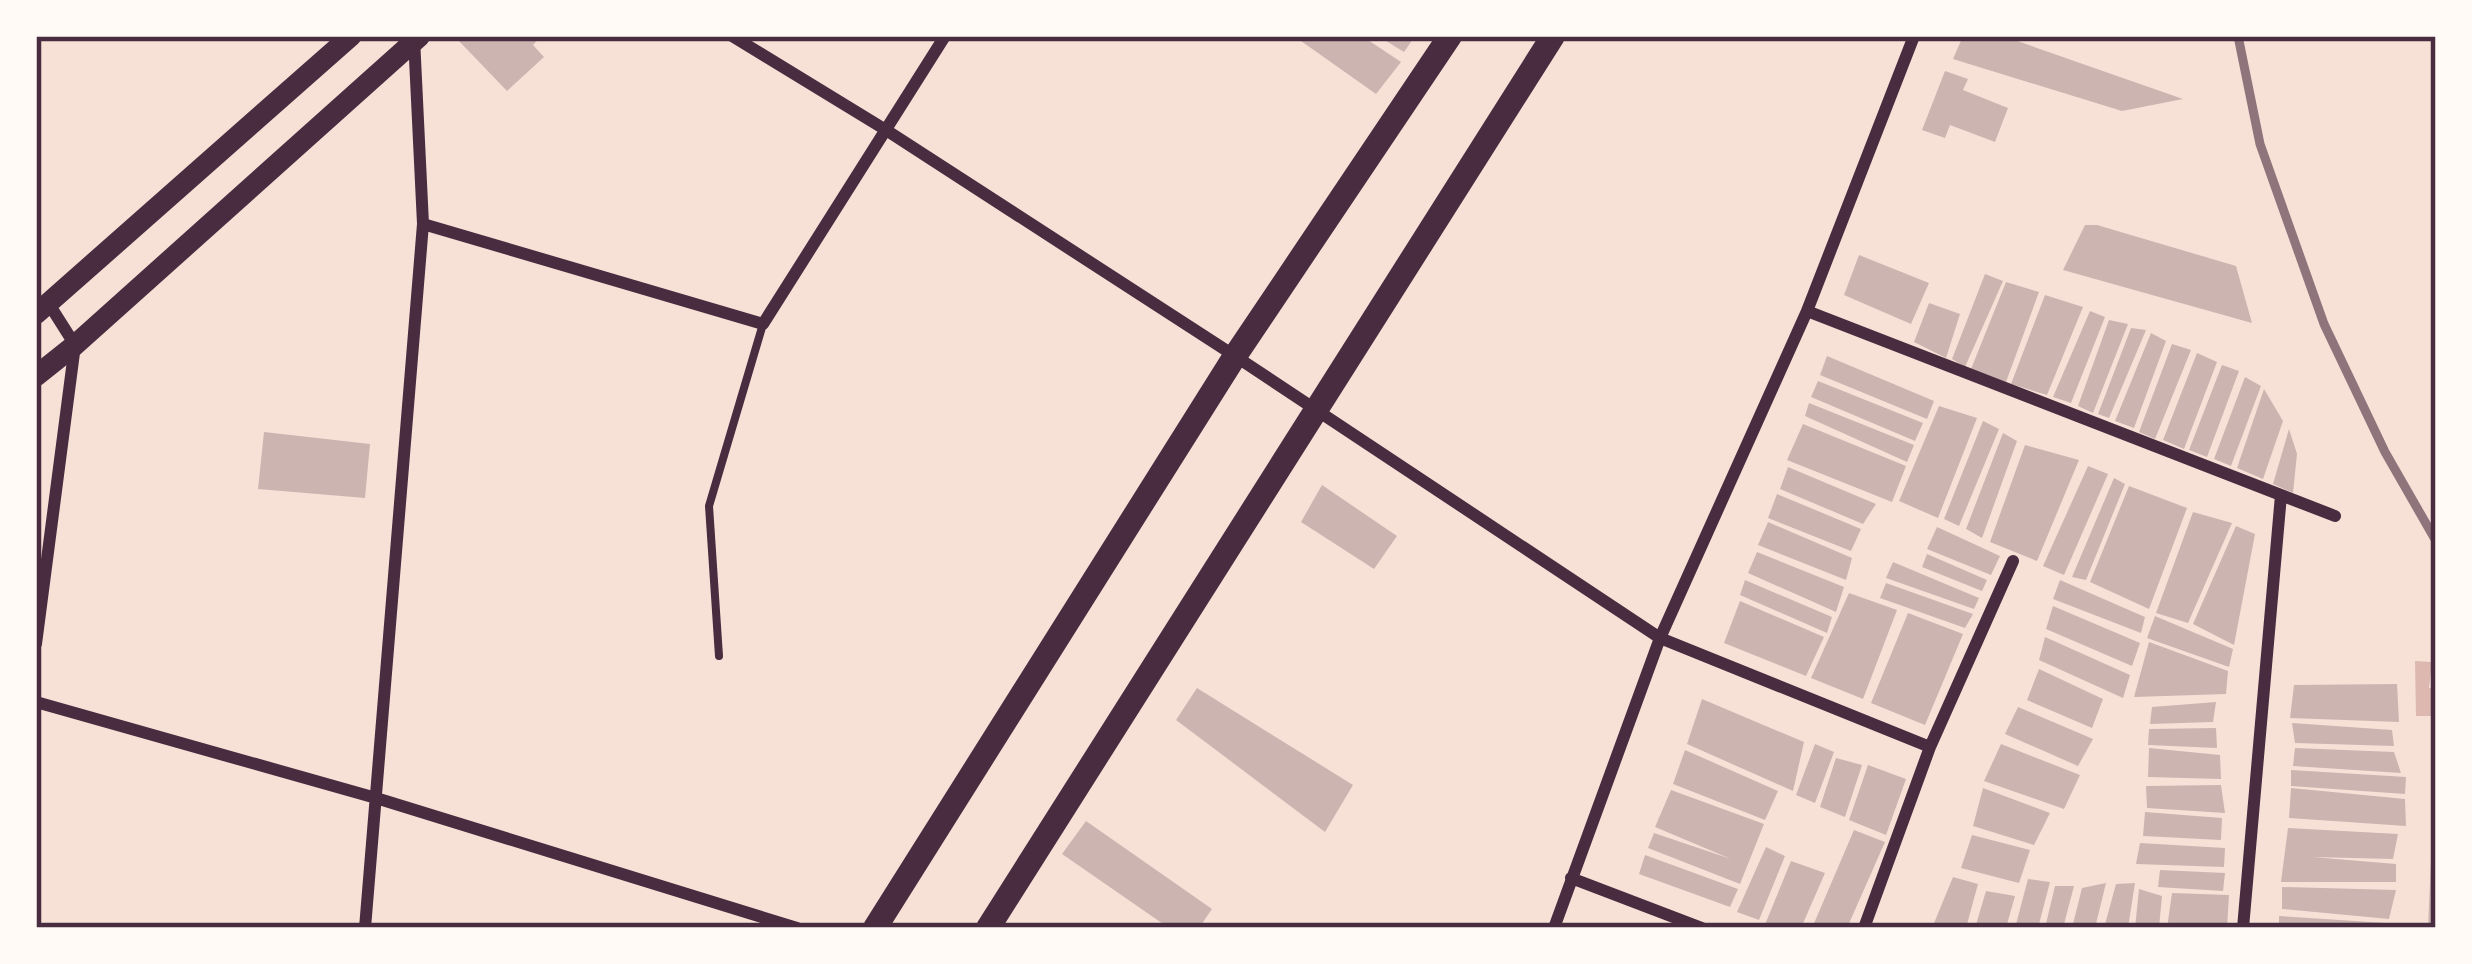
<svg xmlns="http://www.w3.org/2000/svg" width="2472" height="964" viewBox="0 0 2472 964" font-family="'Work Sans',sans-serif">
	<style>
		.water { fill: #dcb8b0 }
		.building { fill: #ccb4b1 }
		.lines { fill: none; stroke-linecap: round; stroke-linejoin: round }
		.service { stroke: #4a2c40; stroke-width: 8 }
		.minor { stroke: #4a2c40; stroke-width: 12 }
		.secondary { stroke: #4a2c40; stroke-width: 21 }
		.primary { stroke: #4a2c40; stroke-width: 24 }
		.rail { stroke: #8f747c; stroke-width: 9 }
		.neatline { fill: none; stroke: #4a2c40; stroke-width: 4.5 }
	</style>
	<rect width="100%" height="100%" fill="#f7e1d7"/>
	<path class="water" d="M2415,661L2432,662L2429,688H2436V716H2416Z"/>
	<path class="building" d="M463,36H541L533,45L544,57L507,91L458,40Z
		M1305,36H1362L1401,62L1376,94L1301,41Z
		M1378,36H1415L1404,52Z
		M1963,36H2003L2183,99L2122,111L1953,59Z
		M1945,71L1968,79L1963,90L2008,108L1995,142L1950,125L1945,138L1922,130Z
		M2085,225H2097L2236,266L2252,323L2063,270Z
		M1859,255L1929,283L1911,324L1844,295Z
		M1985,274L2003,281L1965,367L1952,359Z
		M2006,282L2039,292L2006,382L1971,369Z
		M2045,295L2083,307L2047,395L2011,384Z
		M1929,303L1960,314L1946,358L1914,342Z
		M2090,311L2105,317L2071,403L2053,397Z
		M2109,320L2128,324L2093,413L2078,406Z
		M2131,328L2146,330L2109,418L2098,414Z
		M2151,333L2166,341L2134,428L2115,421Z
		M2172,344L2191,350L2155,439L2139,432Z
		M2197,353L2217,362L2184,449L2163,440Z
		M1827,356L1934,401L1927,419L1820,375Z
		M2222,365L2239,371L2207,457L2189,450Z
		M2245,377L2261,386L2231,466L2214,459Z
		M1818,381L1923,423L1915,441L1811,397Z
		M2264,389L2283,421L2263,479L2237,468Z
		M1809,403L1914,445L1907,462L1805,416Z
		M1939,406L1977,418L1938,518L1899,501Z
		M1983,421L1999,429L1959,526L1944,519Z
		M1803,424L1906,466L1892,502L1787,460Z
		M2289,429L2297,454L2293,493L2273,484Z
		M264,432L370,444L365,498L258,489Z
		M2003,433L2017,441L1982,538L1966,529Z
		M2025,445L2079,460L2037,561L1990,542Z
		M2088,466L2108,474L2064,575L2043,566Z
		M1788,467L1876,504L1863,524L1780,489Z
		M2114,478L2125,484L2086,580L2072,577Z
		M1322,485L1397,536L1374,569L1301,522Z
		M2129,486L2187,508L2149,609L2090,582Z
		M1777,494L1861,529L1851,551L1768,518Z
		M2193,512L2232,523L2188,623L2156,613Z
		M1768,522L1852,558L1846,580L1758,545Z
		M2236,526L2255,534L2234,645L2193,624Z
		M1937,527L2000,556L1991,575L1927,549Z
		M1757,552L1844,587L1836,612L1748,573Z
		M1927,554L1987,580L1982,591L1922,567Z
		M1893,562L1979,598L1974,609L1886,578Z
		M1745,580L1832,617L1827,633L1740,595Z
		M2060,580L2145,617L2141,633L2053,599Z
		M1886,583L1973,614L1965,628L1880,598Z
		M1849,593L1897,610L1863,699L1811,678Z
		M1740,601L1824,637L1806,676L1724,643Z
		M2053,606L2140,643L2132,666L2046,629Z
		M1908,613L1963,634L1925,725L1871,703Z
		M2155,616L2233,649L2229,667L2147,638Z
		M2045,637L2130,675L2123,698L2039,660Z
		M2149,642L2228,671L2226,694L2134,697Z
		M2039,669L2103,699L2092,728L2027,700Z
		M2397,684L2399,722L2290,718L2294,685Z
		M1197,688L1353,785L1325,832L1176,720Z
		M1702,699L1804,742L1793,791L1687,744Z
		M2216,702L2213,722L2150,724L2152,707Z
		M2018,707L2093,739L2078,766L2005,734Z
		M2292,723L2392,730L2394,746L2295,743Z
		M2216,728L2217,748L2148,745L2149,729Z
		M1815,744L1834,752L1815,803L1796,795Z
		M2001,744L2080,775L2064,809L1984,781Z
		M2149,748L2220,755L2221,779L2148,777Z
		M2295,748L2394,752L2401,773L2293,766Z
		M1685,750L1778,791L1765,820L1673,784Z
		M1836,758L1862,765L1845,817L1820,807Z
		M1868,765L1906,779L1886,835L1849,820Z
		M2291,770L2406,777L2405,794L2291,786Z
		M2221,785L2225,813L2147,808L2146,786Z
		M1983,788L2050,813L2034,845L1973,826Z
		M2291,788L2405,799L2406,826L2289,818Z
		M1671,790L1764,824L1740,884L1648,848L1654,833L1731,859L1655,827Z
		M2145,812L2222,818L2221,840L2143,836Z
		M1086,821L1212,909L1199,928H1169L1062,854Z
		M2288,828L2398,834L2393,859L2312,857L2396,864V882H2281Z
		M1854,830L1885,842L1847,928H1812Z
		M1972,835L2030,850L2019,883L1961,868Z
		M2432,838H2436V928H2428Z
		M2140,843L2225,848L2224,867L2136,864Z
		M1766,847L1785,856L1759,920L1737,912Z
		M1645,855L1738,889L1730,907L1639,874Z
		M1791,861L1825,873L1801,928L1764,927Z
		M2160,870L2225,873L2223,891L2158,887Z
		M1953,877L1978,884L1966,928H1932Z
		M2028,879L2050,882L2038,928H2015Z
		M2106,883L2095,928H2072L2082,888Z
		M2135,883L2128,928H2104L2116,884Z
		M2055,886H2074L2063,928H2045Z
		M2282,887L2396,890L2389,919L2282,909Z
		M2139,889L2162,896L2159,928H2135Z
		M1986,891L2015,896L2006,928H1975Z
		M2172,893L2229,895L2227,928H2167Z
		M2279,916L2402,924V928H2279Z"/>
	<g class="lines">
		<path class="service" d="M719,656L709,506L763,324"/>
		<path class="minor" d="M732,36L886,130L1235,356L1660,638L1930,747
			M423,224L763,324L945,36
			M1807,311L2335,516
			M36,644L75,345L49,304
			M36,702L376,798L797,928
			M1571,878L1702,928
			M365,928L423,224L414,38
			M1554,928L1660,638L1807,311L1914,36
			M1864,928L1930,747L2013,561
			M2243,928L2281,495"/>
		<path class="secondary" d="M36,314L351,36
			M36,376L75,345L420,36"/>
		<path class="primary" d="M875,928L1235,356L1450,36
			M988,928L1553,36"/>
		<path class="rail" d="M2238,36L2260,144L2324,324L2385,452L2436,541"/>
	</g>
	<rect width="2472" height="964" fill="none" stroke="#fffaf5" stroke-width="78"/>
	<rect x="39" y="39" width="2394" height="886" class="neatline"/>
</svg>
